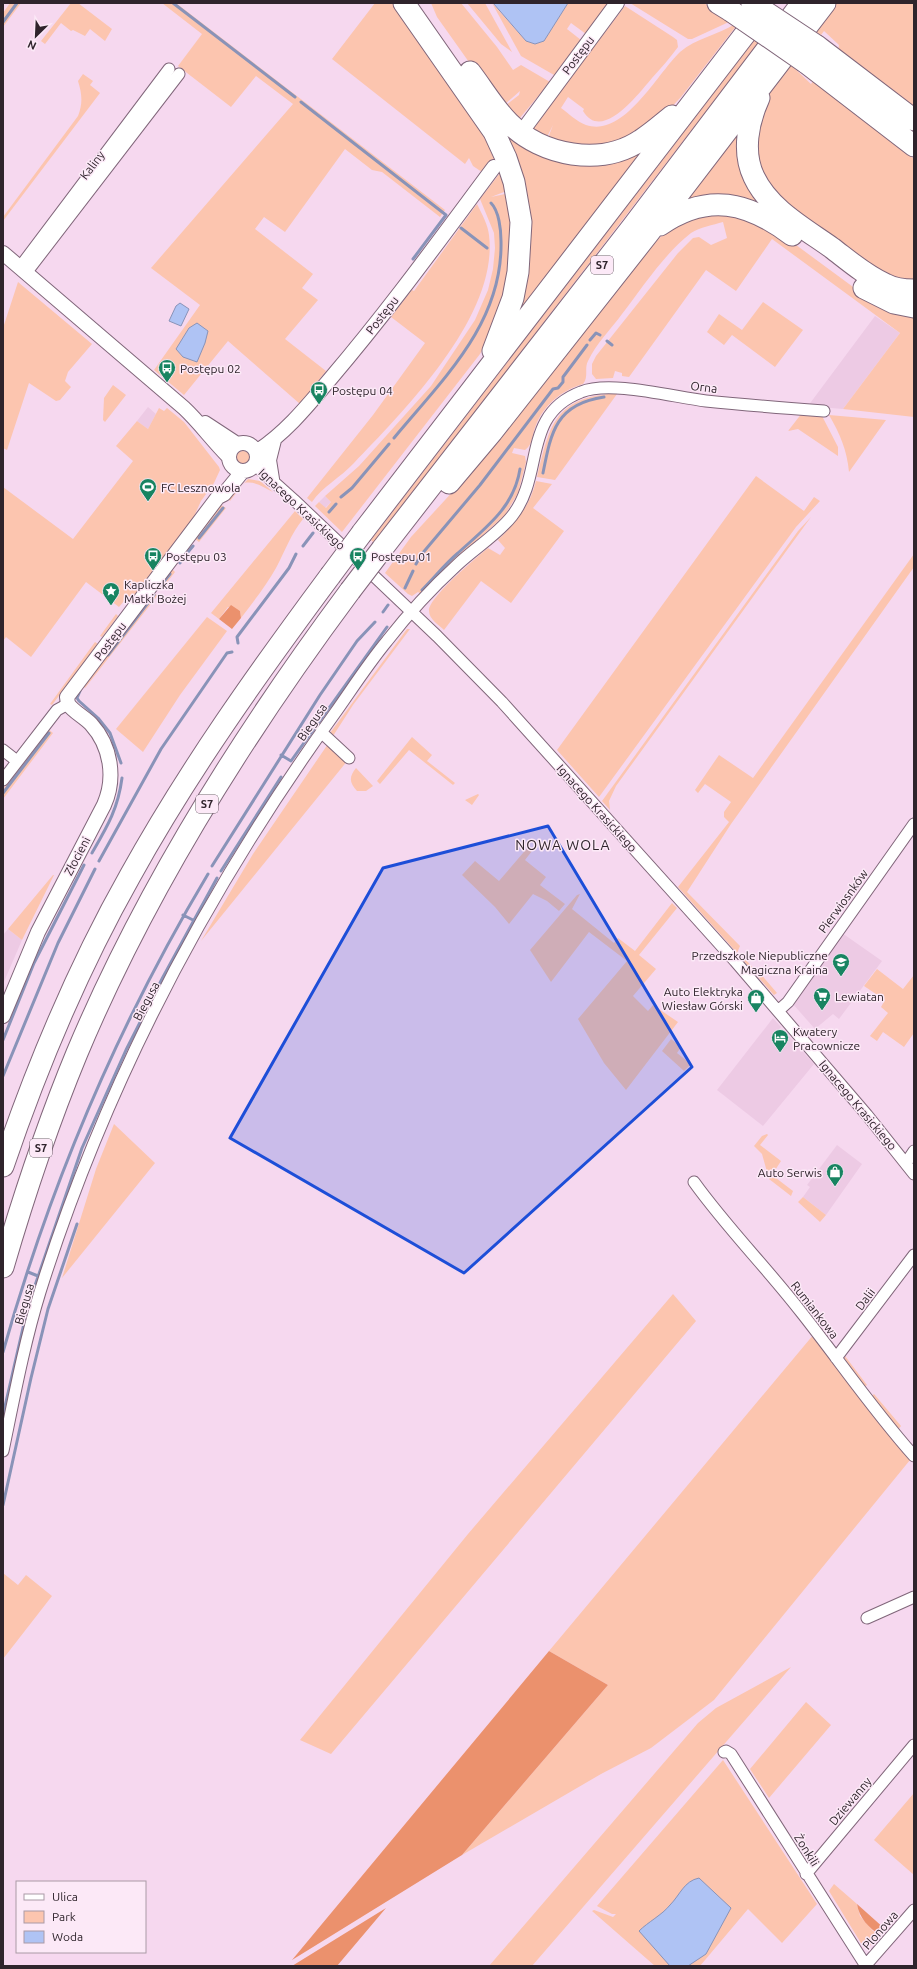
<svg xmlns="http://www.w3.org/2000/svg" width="917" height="1969" viewBox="0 0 917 1969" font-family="Ubuntu,sans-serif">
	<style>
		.built { fill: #edcae4 }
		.green { fill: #fcc5af }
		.forest { fill: #eb916d }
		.water { fill: #afc3f4; stroke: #8993b8 }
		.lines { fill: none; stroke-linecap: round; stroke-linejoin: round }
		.stream { stroke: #8993b8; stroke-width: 3 }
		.minor-casing { stroke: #80667a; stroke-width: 13 }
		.tertiary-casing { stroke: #80667a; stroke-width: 16 }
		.motorway-casing { stroke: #80667a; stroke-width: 23 }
		.minor { stroke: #fff; stroke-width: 11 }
		.tertiary { stroke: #fff; stroke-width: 14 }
		.motorway { stroke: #fff; stroke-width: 21 }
		.motorway-bridge-casing { stroke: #80667a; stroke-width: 23; stroke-linecap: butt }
		.motorway-bridge { stroke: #fff; stroke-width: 21 }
		.marked { fill: #1d4ed8; fill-opacity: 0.2; stroke: #1d4ed8; stroke-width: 3; stroke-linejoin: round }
		.labels { text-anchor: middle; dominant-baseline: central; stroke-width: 3; stroke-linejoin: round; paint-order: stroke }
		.shield { fill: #fce9f7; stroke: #6c5f69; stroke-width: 1 }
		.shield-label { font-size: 11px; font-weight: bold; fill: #2f242c }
		.street-label { font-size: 12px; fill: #2f242c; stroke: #fce9f7 }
		.poi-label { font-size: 12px; fill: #2f242c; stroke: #fce9f7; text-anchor: start }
		.quarter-label { font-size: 14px; letter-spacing: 1px; fill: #2f242c; stroke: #fce9f7 }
	</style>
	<rect width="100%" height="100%" fill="#f6d8ef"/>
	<path class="built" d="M875,316L900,333L843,409L808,406Z
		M148,407L156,414L148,429L137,421Z
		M325,496L331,502L325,508L319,502Z
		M8,929L22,940L3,984V935Z
		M842,933L882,961L839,1019L833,1014L815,1029L792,1003Z
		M773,1018L781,1027L776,1033L781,1038L787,1034L814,1064L763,1126L717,1090Z
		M837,1145L862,1164L826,1215L803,1197L810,1187L807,1185Z"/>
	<path class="green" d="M10,3H21L3,27V13Z
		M71,3H78L112,29L105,41L90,29L85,36L73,30L71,31L61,23L45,44L41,41Z
		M162,3H176L445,210L440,217L382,172L372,170L345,149L285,232L264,217L255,229L313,274L302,288L318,300L285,339L326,371L300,404L228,341L184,395L154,370L200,305L151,268L293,104L256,76L231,107L178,66L202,34Z
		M375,3H396L486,131L484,133C490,152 500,170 505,189L504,192L491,197L505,194C505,197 507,197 510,200C512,204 512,213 513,218C519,267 503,312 480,354L342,532L315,506L319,502L326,508L331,502L325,496L359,466L431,386L475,320L488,290L493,269L495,248L494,233L480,199L500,173L488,162L482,172L473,166L469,158L465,164L332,59Z
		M417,3L494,112L536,149L650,141L519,311L529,216Z
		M431,3H461L497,47L513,70L521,65L550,82L519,119L506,105L519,95L520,91L505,104L498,103L437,17Z
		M467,3H485L512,52L501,44Z
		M492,3L526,41L535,44L544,41L568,3H609L586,34L571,23L567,29L581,40L554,75L521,56Z
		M630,3H704L711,8L710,11L731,21L692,39H688Z
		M835,3H914V109L838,51L839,45L824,31L821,35L814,31Z
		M625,6L673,37L677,40L678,47C670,58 661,68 652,78C639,93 602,143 583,111L584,109L568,97L561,108C568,113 577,122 586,125C624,138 657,74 680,52C696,38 718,35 735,24L737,25L681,97L664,115L642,133L594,151L548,138L553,125L547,137L531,130Z
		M756,38L760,41L374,543L371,540Z
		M790,64L811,84L814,80L914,159V285L886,280L803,222L757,171L756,121L770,91Z
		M83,74L93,81L90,85L100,93L3,221V217L78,116C83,103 82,94 78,81Z
		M742,117L767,212L682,204Z
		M477,204C482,214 488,225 489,235C499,315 405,410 354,463C341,477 322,487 312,502L307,498L373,415L425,343L391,317L412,290L414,291Z
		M738,214L792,242L864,295L914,312V417L843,409L900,333L772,239L736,291L706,270L629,377L622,376V373L615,371L613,378L596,379L592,374V364L596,356L678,253L693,238L699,237L711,245L727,238L723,222C713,225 700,227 691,233C664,254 643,287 622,314C611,329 596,344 588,361C584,368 589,377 583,384C562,390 544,405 536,425C532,434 533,445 525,450L514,448L512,453L525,456L526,462L518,493L505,515L450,565L423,595L418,592L412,596L408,594L385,573L411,537L468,475L651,246L665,233L695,215Z
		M18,282L92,344L68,372L65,381L71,387L60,400L56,401L29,383L7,450L3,448V328Z
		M763,302L803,330L775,367L732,335L724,345L707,332L719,314L742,330Z
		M113,385L126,395L105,422L103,420L104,398Z
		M608,394H617L555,480L537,477C549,430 552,400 608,394Z
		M159,408L164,411L167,408L184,422L219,467L220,470L214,483L201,501L191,523L130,603L124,601L119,607L86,582L31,657L6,637L3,641V487L73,539L133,461L116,446L137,421L148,429Z
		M802,413L821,414L838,447V456L798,429L788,431Z
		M829,415L886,420L849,472C847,450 840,434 829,415Z
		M236 458a7 7 0 1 1 14 0a7 7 0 1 1-14 0Z
		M756,476L804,511L814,497L820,501L796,527L599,797L557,750Z
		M248,479L260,481L273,492C263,487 256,481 244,483L230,501L228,499L235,490L237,491Z
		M536,481L552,484L533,508L564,531L511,603L481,581L444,630C439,625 429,619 429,611C428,598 477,557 488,548L500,555L505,548L498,540C516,522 530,506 536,481Z
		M221,505L226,508L199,542L195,539Z
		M295,511L303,519C291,534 285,551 276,568C266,586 253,602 241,618L240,611L228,607L219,619L211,613Z
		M811,517L616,786L609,801L610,810L602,801L798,531Z
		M914,554V567L731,824L687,892L740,946L737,953L678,887L729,822L724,817V812L731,802L705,784L698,793L695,790L719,755L753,778Z
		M172,569L175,572L162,589L159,586Z
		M153,594L158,595L85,688L82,685Z
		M116,614L118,616L102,637L100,636Z
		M207,617L227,631L180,695L143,752L116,729Z
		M407,629H410L353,705L333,736L330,733Z
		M95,642L98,644L52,705L50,704Z
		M48,729L53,733L3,799V789Z
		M412,737L432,755L427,761L455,783L453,785L409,750L380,784L377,781Z
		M330,741L348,760L201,941L253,854Z
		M356,768L373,786L366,791H357C349,782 349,777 356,768Z
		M478,794L479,795L472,805L465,800Z
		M529,846L532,851L525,860L546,877L540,885L565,904L559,911L547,901L533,894L509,924L495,907L462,875L475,861L499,881Z
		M53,875H54L22,940L8,929Z
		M580,894L572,909L614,943L618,938L635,951L672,903L677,908L639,955L656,969L633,996L648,1011L653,1005L678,1022L626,1090L604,1063L578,1019L627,961L589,932L551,982L530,950L577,895Z
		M745,955V959L758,973L759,972L777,993L774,995L742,959Z
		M877,969L903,989L914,975V1033L904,1047L883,1032L877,1041L870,1036L888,1013L881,1007L885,1000L864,986Z
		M671,1039L681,1047L677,1053L691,1064L684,1071L662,1051Z
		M114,1124L155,1163L62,1278L96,1169Z
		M767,1134L768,1135L760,1145L781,1161L772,1175L793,1191L791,1196L769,1179L762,1154L754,1146L762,1136Z
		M803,1197L826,1215L820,1222L798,1202Z
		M673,1294L696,1321L331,1754L300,1740L468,1534Z
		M814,1334L892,1439L910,1460L714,1700L651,1748L601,1774L462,1855L608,1685L549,1651Z
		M845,1356L867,1385L864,1387L843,1362Z
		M874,1394L901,1426L897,1431L870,1398Z
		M3,1573L18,1585L26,1575L52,1596L3,1659Z
		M791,1667L532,1966H489L698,1723L716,1708Z
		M806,1702L831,1725L769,1798L750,1769Z
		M723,1760L817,1904L782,1943L748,1909L700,1966H655L592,1911L594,1910L613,1917L616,1914H612L597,1906Z
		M914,1793V1875L874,1840Z
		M834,1884L857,1904L860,1916L873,1931L880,1935L871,1945L864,1948L829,1891Z"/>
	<path class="forest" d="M231,605L240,611L241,618L232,629L219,619Z
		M549,1651L608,1685L462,1855L292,1960Z
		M857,1904L885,1929L880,1935C869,1928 859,1918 857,1904Z
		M386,1908L337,1966H292Z"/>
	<path class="water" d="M493,3H568L544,41L535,44L526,41Z
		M180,303L189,309L181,326L169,321L176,306Z
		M197,323L208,331L205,343L197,362L183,357L176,349L189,328Z
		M699,1878L731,1908L706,1954L688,1966H670L639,1931C648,1922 662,1915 670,1905C680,1895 684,1881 699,1878Z"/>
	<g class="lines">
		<path class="stream" d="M173,3L295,97
			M3,22L17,3
			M301,102L446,215L413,259
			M461,228L487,248
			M590,340L596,333L600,335
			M607,341L612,345
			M394,438C443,379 503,323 501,241C501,230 499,211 491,203
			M543,473C551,432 556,404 604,397
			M341,497L352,488L389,444
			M329,512L336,504
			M199,538L223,508
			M303,546L313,533
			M188,552L193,546
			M180,563L184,556
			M416,564L421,555L480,485L553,389L558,388L563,382V377L587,345
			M161,585L170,574
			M405,588L413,571
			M422,590C434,578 445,564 458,553C485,528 514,508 520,469
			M383,612L388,605
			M238,643L237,637L289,568L296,554
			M108,655L154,595
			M80,691L77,698L79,701L98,718L110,733L121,763
			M281,755L291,761L387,627
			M3,793L49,733
			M92,853C107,827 118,809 122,778
			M99,861L161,749L227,653L232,652
			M212,866L320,695L357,641L375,622
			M221,871L281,777
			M183,915L193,920
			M3,1040L34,963L84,865
			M3,1076L58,943L95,869
			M28,1272L38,1276
			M3,1352C50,1185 119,1023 208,874
			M3,1415L28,1306L82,1148L126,1050L163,977L217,878
			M3,1505L31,1378L48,1309L77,1224"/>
		<defs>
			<path id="minor" d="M20,267L169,69
				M26,273L179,74
				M255,465L294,500L437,636L502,702L735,961L867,1115L914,1174
				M321,732L349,758
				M3,750L17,761
				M3,780L57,710L68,704
				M778,1011L788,1002L914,824
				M906,1163L914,1151
				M694,1182C727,1228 767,1268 801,1312C839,1360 873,1410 914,1456
				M836,1358L914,1255
				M3,1451C14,1398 24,1344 40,1292C105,1085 208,889 335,713C352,689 368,664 387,641C408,614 432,588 457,565C475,548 497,535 512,516C545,474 521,415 581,392C610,380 673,397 706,401C745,405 784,408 824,411
				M867,1618L914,1597
				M724,1752L726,1751L731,1754L866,1966
				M806,1874L914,1745
				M865,1966L914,1910"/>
			<path id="tertiary" d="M526,126L617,3
				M3,253L184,408C200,423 212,440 228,456
				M205,423L237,444
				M229 457a14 14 0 1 1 28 0a14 14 0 1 1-28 0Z
				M256,452C286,433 309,404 331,378C389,310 441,238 494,167
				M272,479L269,460L274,440
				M3,1016L38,932L104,805C116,778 111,746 91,724C84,717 74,712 68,704L67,697L218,497L224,494L242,472"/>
			<path id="motorway" d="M404,3L494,132L506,158L514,182L521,222L518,272L513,298L493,351
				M718,3L731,11
				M817,46L914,120
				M805,62L914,146
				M470,72C483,89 494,108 509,123C542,156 601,167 641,140C652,133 662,124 672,116
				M759,98C748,122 742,152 754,177C769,209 804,228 832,248C849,261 865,275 885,284C894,289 904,290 914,290
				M660,225C708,192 748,202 792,235
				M864,288L894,303L914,307
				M449,483L492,432L648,234L825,3
				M362,533L762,12
				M382,549L633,226L802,3
				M3,1166C37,1066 78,968 130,876C188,771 258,673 330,576
				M3,1267C24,1195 48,1123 77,1053C145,891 245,732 350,591"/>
		</defs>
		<use href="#minor" class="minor-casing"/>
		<use href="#tertiary" class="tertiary-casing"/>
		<use href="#motorway" class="motorway-casing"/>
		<use href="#minor" class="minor"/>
		<use href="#tertiary" class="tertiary"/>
		<use href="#motorway" class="motorway"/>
		<defs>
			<path id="motorway-bridge" d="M752,3L817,46
				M731,11L805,62
				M330,576L362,533
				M350,591L382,549"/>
		</defs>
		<use href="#motorway-bridge" class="motorway-bridge-casing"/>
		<use href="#motorway-bridge" class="motorway-bridge"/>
	</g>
	<path class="marked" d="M548,826L692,1067L464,1273L230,1138L383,868Z"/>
	<defs>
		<symbol id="bus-pin" viewBox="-11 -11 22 30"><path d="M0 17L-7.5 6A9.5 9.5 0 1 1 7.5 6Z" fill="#188461" stroke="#fce9f7"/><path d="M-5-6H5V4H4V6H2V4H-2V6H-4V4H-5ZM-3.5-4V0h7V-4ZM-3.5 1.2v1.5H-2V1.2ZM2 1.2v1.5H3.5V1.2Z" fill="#fff"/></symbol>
		<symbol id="stadium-pin" viewBox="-11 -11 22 30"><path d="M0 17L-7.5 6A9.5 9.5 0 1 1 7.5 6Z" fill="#188461" stroke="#fce9f7"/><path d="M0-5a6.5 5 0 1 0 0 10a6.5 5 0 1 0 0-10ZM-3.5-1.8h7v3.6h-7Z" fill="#fff"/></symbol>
		<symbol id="sight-pin" viewBox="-11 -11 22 30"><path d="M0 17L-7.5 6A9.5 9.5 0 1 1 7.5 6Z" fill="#188461" stroke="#fce9f7"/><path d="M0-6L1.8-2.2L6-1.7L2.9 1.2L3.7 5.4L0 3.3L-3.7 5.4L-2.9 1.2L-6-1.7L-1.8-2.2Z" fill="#fff"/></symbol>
		<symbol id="school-pin" viewBox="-11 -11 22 30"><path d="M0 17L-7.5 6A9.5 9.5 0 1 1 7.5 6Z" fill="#188461" stroke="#fce9f7"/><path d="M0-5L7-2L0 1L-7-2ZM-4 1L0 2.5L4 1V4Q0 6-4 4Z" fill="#fff"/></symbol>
		<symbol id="supermarket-pin" viewBox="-11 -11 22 30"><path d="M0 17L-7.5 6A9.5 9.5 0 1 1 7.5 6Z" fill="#188461" stroke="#fce9f7"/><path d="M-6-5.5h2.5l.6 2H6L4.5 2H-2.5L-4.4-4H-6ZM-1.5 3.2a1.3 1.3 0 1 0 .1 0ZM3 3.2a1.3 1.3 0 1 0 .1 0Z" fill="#fff"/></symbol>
		<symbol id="shop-pin" viewBox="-11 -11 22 30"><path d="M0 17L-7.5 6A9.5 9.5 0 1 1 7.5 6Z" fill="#188461" stroke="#fce9f7"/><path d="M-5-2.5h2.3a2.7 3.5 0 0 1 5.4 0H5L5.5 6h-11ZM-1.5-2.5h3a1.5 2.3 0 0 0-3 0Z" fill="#fff"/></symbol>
		<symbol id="hotel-pin" viewBox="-11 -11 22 30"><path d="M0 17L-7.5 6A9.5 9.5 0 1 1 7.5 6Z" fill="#188461" stroke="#fce9f7"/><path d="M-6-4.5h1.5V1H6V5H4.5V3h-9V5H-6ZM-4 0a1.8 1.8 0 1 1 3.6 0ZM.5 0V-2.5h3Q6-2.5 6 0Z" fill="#fff"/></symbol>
	</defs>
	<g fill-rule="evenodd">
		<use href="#bus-pin" x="157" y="358" width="20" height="27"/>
		<use href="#bus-pin" x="309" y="380" width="20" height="27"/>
		<use href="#stadium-pin" x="138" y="477" width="20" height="27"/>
		<use href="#bus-pin" x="143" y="546" width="20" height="27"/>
		<use href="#bus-pin" x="348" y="546" width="20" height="27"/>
		<use href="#sight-pin" x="101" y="581" width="20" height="27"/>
		<use href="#school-pin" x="831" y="952" width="20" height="27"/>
		<use href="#supermarket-pin" x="812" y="986" width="20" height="27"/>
		<use href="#shop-pin" x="746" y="988" width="20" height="27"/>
		<use href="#hotel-pin" x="770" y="1028" width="20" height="27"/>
		<use href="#shop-pin" x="825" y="1162" width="20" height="27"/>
	</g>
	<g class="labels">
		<g class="shield">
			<rect x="591" y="256" width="22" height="18" rx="3"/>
			<rect x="196" y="795" width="22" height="18" rx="3"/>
			<rect x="30" y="1139" width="22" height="18" rx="3"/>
		</g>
		<g class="shield-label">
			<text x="602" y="265">S7</text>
			<text x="207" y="804">S7</text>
			<text x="41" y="1148">S7</text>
		</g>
		<g class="street-label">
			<text transform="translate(578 55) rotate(-53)">Postępu</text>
			<text transform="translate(92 165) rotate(-53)">Kaliny</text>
			<text transform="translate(382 315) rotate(-52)">Postępu</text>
			<text transform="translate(704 387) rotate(7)">Orna</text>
			<text transform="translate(302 509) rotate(43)">Ignacego Krasickiego</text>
			<text transform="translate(110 641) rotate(-53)">Postępu</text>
			<text transform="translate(312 722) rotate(-55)">Biegusa</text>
			<text transform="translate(597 808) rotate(48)">Ignacego Krasickiego</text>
			<text transform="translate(77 856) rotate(-62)">Złocieni</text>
			<text transform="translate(843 901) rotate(-54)">Pierwiosnków</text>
			<text transform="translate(146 1001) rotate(-62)">Biegusa</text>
			<text transform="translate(858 1105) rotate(50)">Ignacego Krasickiego</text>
			<text transform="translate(865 1299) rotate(-53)">Dalii</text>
			<text transform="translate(24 1304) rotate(-74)">Biegusa</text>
			<text transform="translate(815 1310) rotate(52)">Rumiankowa</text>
			<text transform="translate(850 1801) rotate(-50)">Dziewanny</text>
			<text transform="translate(807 1850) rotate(58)">Żonkili</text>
			<text transform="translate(880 1930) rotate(-49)">Plonowa</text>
		</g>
		<g class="poi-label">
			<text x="180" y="368">Postępu 02</text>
			<text x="332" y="390">Postępu 04</text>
			<text x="161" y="487">FC Lesznowola</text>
			<text x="166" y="556">Postępu 03</text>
			<text x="371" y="556">Postępu 01</text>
			<text x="124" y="584">Kapliczka<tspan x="124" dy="14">Matki Bożej</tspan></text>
			<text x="828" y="955" text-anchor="end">Przedszkole Niepubliczne<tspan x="828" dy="14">Magiczna Kraina</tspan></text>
			<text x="743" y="991" text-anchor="end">Auto Elektryka<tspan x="743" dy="14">Wiesław Górski</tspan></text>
			<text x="835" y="996">Lewiatan</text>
			<text x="793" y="1031">Kwatery<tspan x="793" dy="14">Pracownicze</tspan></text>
			<text x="822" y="1172" text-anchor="end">Auto Serwis</text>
		</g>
		<g class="quarter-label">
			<text x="563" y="845">NOWA WOLA</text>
		</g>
	</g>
	<rect width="917" height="1969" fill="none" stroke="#2f242c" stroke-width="8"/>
	<rect x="16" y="1881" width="130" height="72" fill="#fce9f7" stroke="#aa9aa6"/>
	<rect x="24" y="1894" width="20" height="6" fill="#ffffff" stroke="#aa9aa6"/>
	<text x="52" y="1901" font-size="12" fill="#2f242c">Ulica</text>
	<rect x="24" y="1911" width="20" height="12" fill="#fcc5af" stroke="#aa9aa6"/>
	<text x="52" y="1921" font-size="12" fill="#2f242c">Park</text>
	<rect x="24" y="1931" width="20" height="12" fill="#afc3f4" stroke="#aa9aa6"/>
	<text x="52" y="1941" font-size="12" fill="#2f242c">Woda</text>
	<g transform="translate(36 36) rotate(204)" stroke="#fce9f7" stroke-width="3" paint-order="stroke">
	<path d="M0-3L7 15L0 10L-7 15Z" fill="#2f242c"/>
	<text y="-6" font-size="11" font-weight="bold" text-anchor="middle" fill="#2f242c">N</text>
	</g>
</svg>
